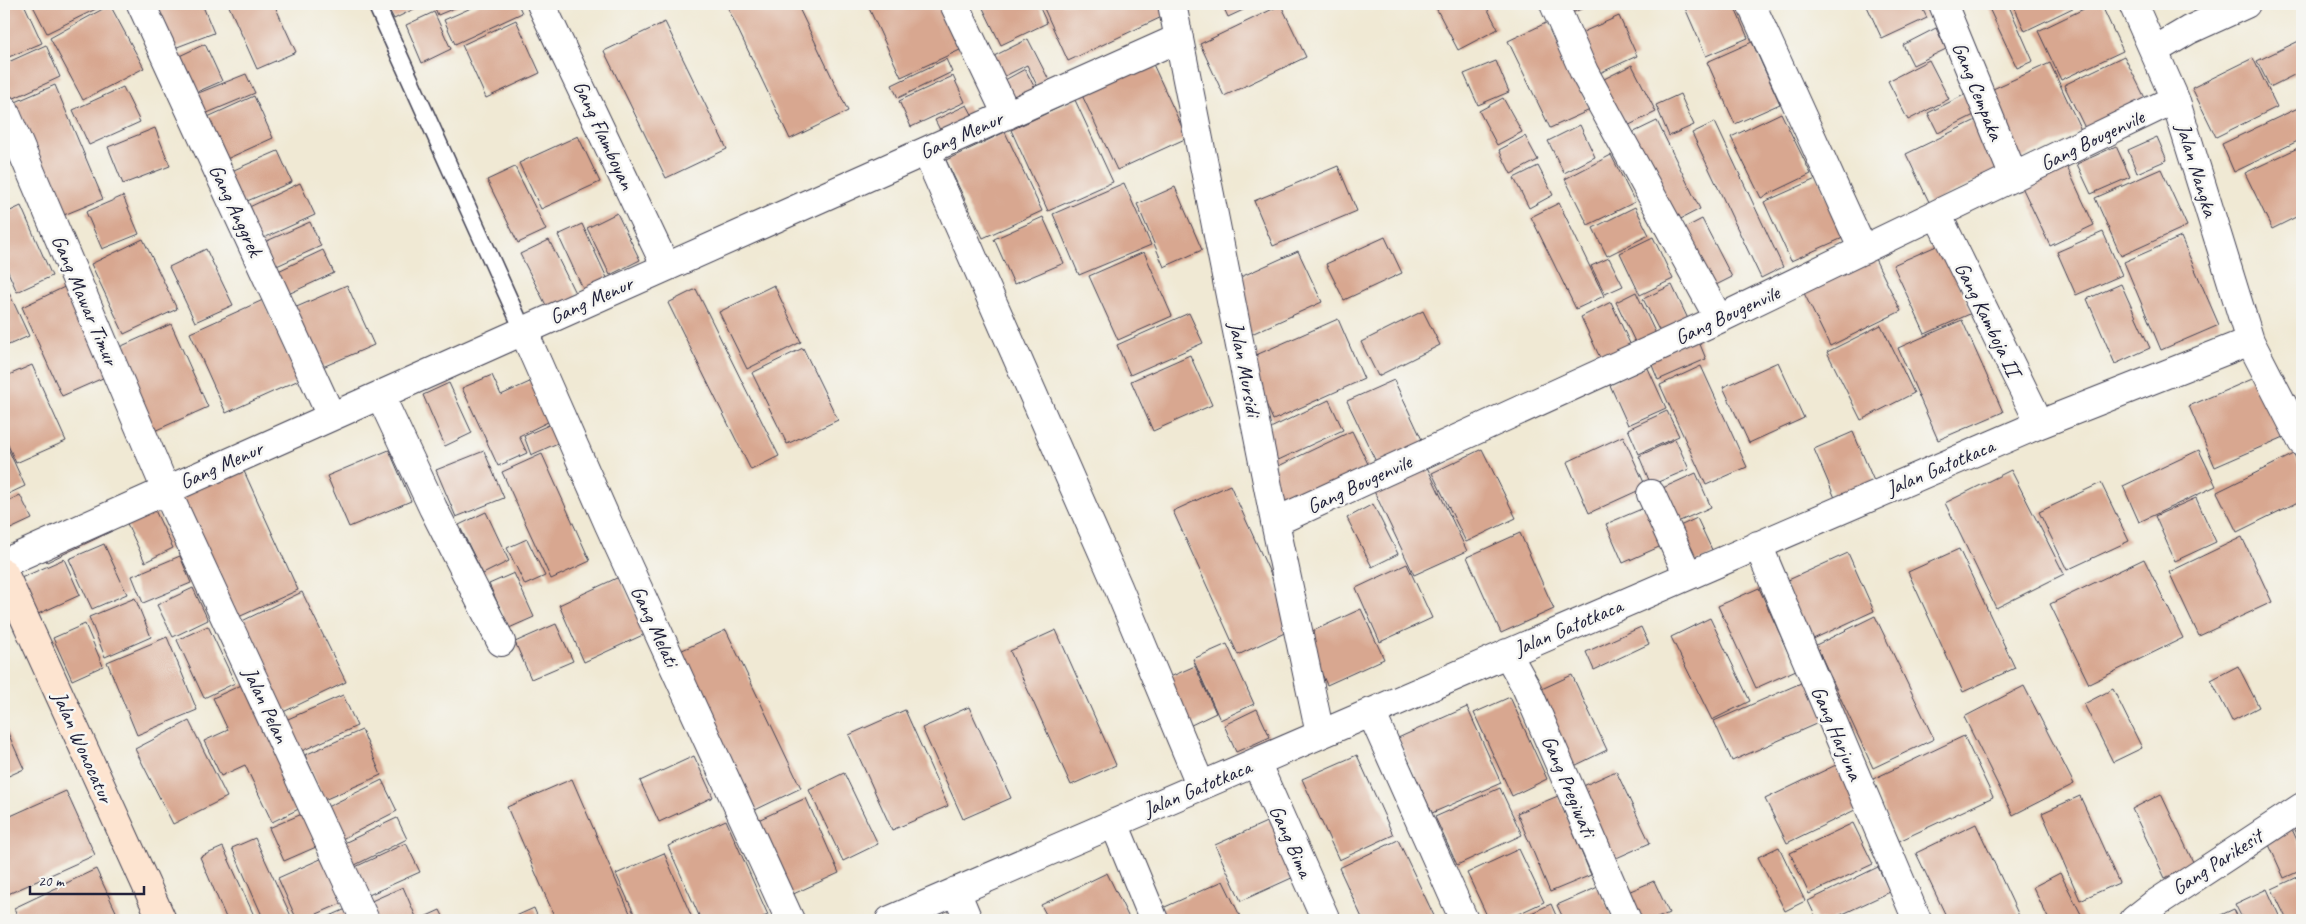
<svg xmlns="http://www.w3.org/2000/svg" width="2306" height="924" viewBox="0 0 2306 924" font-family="Caveat,sans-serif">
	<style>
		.building { fill: #d8a790 }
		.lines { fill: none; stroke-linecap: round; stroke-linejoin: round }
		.lane-casing { stroke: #414052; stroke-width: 19 }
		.street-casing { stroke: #414052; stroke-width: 30 }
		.secondary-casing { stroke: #414052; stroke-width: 30 }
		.lane { stroke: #fff; stroke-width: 16 }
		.street { stroke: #fff; stroke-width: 28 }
		.secondary { stroke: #fde4d0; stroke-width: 28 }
		.labels { text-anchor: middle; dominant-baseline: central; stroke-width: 5; stroke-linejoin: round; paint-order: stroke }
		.street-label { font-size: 21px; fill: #22223b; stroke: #f6f6f2 }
	</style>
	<rect width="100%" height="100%" fill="#f6f6f2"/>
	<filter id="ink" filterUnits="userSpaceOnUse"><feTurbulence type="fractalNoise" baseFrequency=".02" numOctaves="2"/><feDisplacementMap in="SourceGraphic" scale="10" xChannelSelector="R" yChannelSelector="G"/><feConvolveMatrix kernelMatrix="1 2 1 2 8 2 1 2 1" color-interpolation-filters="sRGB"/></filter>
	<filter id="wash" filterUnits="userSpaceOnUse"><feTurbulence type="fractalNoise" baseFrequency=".0096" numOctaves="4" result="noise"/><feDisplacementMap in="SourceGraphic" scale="20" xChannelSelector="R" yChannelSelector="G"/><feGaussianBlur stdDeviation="1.12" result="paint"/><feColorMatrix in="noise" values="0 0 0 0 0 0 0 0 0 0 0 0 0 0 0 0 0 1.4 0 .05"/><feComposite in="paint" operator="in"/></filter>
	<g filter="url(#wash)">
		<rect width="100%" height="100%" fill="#f0e9d4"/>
		<g id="blocks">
			<path class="building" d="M4,4H24L42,43L4,59Z
				M32,4H98L100,7L47,33Z
				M155,4H202L214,33L172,49Z
				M228,4H274L296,52L257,69Z
				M386,4H424L394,19Z
				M433,4H464L438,15Z
				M480,4H518L522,13L455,44L444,20Z
				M726,4H797L848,111L790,139Z
				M867,4H939L960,50L901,77Z
				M981,4H1038L1047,23L1001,45Z
				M1042,4H1161L1166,15L1068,61Z
				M1222,4H1256L1228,17Z
				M1434,4H1485L1498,29L1458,50Z
				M1563,4H1593L1567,15Z
				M1695,4H1733L1748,38L1706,56L1685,8Z
				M1866,4H1920L1927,18L1882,39Z
				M1987,4H2008L2033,61L2017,68Z
				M2013,4H2081L2025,31Z
				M2094,4H2101L2123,51L2061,80L2038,31Z
				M110,5L144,68L83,100L50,38Z
				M1281,5L1306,57L1224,96L1200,44Z
				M434,12L451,49L422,63L406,25Z
				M1619,16L1637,56L1593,76L1574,36Z
				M516,20L540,73L486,98L462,45Z
				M665,22L727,149L666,178L604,51Z
				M1548,22L1590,110L1550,128L1508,41Z
				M1936,28L1946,49L1913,65L1903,45Z
				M1028,39L1052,86L1040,92L1027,65L995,81L984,61Z
				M2301,40L2302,71L2270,87L2257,61Z
				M1752,42L1780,104L1735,124L1707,62Z
				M205,44L222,81L190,95L173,59Z
				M46,45L60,77L10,100L4,85V64Z
				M2124,56L2146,100L2086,130L2064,85Z
				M2253,58L2277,107L2216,137L2192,88Z
				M946,59L952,72L898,98L892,85Z
				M1929,60L1949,99L1908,120L1888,81Z
				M1496,61L1509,92L1478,105L1464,74Z
				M1152,62L1187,138L1117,170L1081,93Z
				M2050,63L2081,130L2014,162L1982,94Z
				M1632,65L1656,112L1619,130L1596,83Z
				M1025,69L1038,94L1008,109L996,85Z
				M246,74L255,93L200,116L191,96Z
				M953,76L965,102L911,127L899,101Z
				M55,85L103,199L59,217L11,104Z
				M123,87L140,122L89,145L73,110Z
				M1680,94L1694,125L1669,136L1656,105Z
				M1966,94L1976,114L1938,133L1928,113Z
				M254,96L273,138L220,162L201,120Z
				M1503,98L1522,132L1497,145L1479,111Z
				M1075,100L1113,182L1048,211L1011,130Z
				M967,105L974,118L941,132L935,120Z
				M2298,108L2302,116V139L2234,172L2222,144Z
				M1781,113L1811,174L1761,198L1731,137Z
				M1976,120L2000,169L1930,204L1906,154Z
				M1657,121L1700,209L1671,224L1628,135Z
				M1715,122L1783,267L1761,278L1692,133Z
				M1580,125L1595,157L1564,173L1548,141Z
				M155,128L170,166L123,184L108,147Z
				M1005,132L1042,211L983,238L946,160Z
				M578,136L600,182L541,209L519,163Z
				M1525,136L1538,160L1511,174L1499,150Z
				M2157,137L2167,160L2137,173L2128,150Z
				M2116,146L2130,177L2091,194L2077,164Z
				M2302,146V214L2272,229L2245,173Z
				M278,151L292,182L240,204L227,173Z
				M1611,155L1635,202L1588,225L1565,179Z
				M1338,166L1357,211L1273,246L1254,201Z
				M1538,166L1553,195L1529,208L1514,178Z
				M515,167L546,230L518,243L487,180Z
				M2067,167L2094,225L2050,246L2022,187Z
				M2161,169L2187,226L2121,256L2095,198Z
				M1818,178L1845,237L1791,261L1764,202Z
				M300,183L315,215L257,241L243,210Z
				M1124,183L1151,245L1079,275L1053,214Z
				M1175,187L1202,250L1164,267L1137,204Z
				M123,196L139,234L102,249L86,212Z
				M1559,203L1604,296L1576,309L1531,217Z
				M21,206L52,276L17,292L4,263V214Z
				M1635,207L1649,235L1607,256L1593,228Z
				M617,213L640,260L610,275L587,228Z
				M1043,217L1064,263L1014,284L994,239Z
				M1702,219L1732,277L1706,290L1677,232Z
				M310,222L321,246L270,269L260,244Z
				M582,224L608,280L584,291L558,235Z
				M2103,232L2122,275L2076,295L2057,252Z
				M1385,237L1402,273L1344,300L1326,264Z
				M1653,237L1673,279L1640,295L1620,253Z
				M2181,237L2219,325L2161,350L2124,262Z
				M143,239L177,309L124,334L91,264Z
				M549,240L577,297L549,311L520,254Z
				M1941,244L1972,313L1925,334L1893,265Z
				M206,249L233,305L195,322L169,267Z
				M323,250L334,273L284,296L274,273Z
				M1298,251L1322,302L1245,337L1234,280Z
				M1144,252L1172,316L1118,340L1089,276Z
				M1873,255L1901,311L1830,346L1802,289Z
				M1609,258L1623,286L1605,294L1591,266Z
				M5,284L29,336L4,347V285Z
				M71,284L112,374L62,396L22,307Z
				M2121,284L2150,348L2115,364L2087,299Z
				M347,285L374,345L318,369L292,309Z
				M774,285L801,342L747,369L719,312Z
				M1672,285L1689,321L1661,334L1643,299Z
				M696,289L779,456L751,470L668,303Z
				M1636,292L1657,336L1637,346L1616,302Z
				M263,300L299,380L226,413L190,333Z
				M1611,302L1632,348L1602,362L1581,317Z
				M1423,311L1440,345L1378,376L1361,342Z
				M1189,313L1203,343L1130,375L1117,345Z
				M1338,319L1364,379L1273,420L1247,359Z
				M1962,320L2003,412L1938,440L1898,348Z
				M171,324L208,407L152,432L115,349Z
				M1881,325L1914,393L1861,420L1827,352Z
				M1697,337L1706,359L1658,380L1649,358Z
				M803,348L838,420L787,444L752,373Z
				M1190,355L1212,405L1153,431L1131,381Z
				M1778,362L1804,418L1749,443L1723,387Z
				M32,365L66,441L16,463L4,436V377Z
				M1647,366L1666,408L1628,425L1609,383Z
				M1701,366L1747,467L1706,485L1660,385Z
				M492,375L501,395L534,380L552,420L519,436L527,453L498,466L462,388Z
				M2257,377L2284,437L2215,467L2189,406Z
				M1394,380L1424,444L1378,466L1347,401Z
				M449,383L472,433L445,446L423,395Z
				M1329,400L1343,430L1274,462L1260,433Z
				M1667,411L1679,436L1639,454L1628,429Z
				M551,424L560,442L531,455L524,436Z
				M1352,431L1370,468L1283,509L1266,472Z
				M1853,432L1874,481L1835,498L1814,449Z
				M1623,436L1646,487L1589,513L1567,462Z
				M1675,439L1689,469L1651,485L1639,456Z
				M4,440L25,486L4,496Z
				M1482,449L1516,518L1466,542L1432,473Z
				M389,450L411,501L349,527L327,476Z
				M2199,450L2216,486L2139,522L2123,486Z
				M484,451L504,498L456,517L436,470Z
				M542,454L590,561L551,579L502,472Z
				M2294,454L2302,472V500L2237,532L2217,492Z
				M1425,463L1467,551L1414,575L1372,487Z
				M243,469L298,590L232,620L177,498Z
				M2011,470L2064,574L1996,608L1945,503Z
				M1696,473L1711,507L1671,525L1656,491Z
				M2101,483L2129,541L2067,570L2039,512Z
				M1230,485L1295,628L1238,655L1173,511Z
				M20,495L32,519L4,532V503Z
				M2196,498L2216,542L2175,561L2155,516Z
				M152,504L173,548L145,562L124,517Z
				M1373,504L1398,554L1372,567L1347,518Z
				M1651,505L1668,543L1623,563L1606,524Z
				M486,512L509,561L483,574L459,525Z
				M1697,518L1714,554L1688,566L1671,530Z
				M108,520L112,531L47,562L41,551Z
				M1520,533L1554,609L1501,633L1467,557Z
				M2242,537L2272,602L2199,636L2169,572Z
				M527,539L545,576L525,585L507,548Z
				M104,544L127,594L92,609L69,559Z
				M1959,549L2015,668L1963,692L1908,572Z
				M1848,553L1874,611L1811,640L1784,582Z
				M180,556L191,583L143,603L132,576Z
				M64,559L80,595L38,614L21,578Z
				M2144,559L2183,638L2089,684L2050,604Z
				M1407,564L1432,618L1380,642L1356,588Z
				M514,573L534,617L509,628L489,584Z
				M619,577L645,634L584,662L559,605Z
				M193,588L208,620L173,637L157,605Z
				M1759,588L1796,670L1756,688L1718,606Z
				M302,592L346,682L279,714L236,624Z
				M135,598L151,637L105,657L89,617Z
				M1361,609L1384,659L1327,685L1304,635Z
				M1875,616L1934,739L1873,768L1816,645Z
				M1710,618L1750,701L1712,720L1671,637Z
				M85,624L103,666L72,680L53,638Z
				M556,624L573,661L531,679L515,642Z
				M208,626L235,683L204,698L177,640Z
				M1641,627L1649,644L1594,670L1586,652Z
				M726,630L801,788L753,811L678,652Z
				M1056,630L1116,765L1071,785L1010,651Z
				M167,637L197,710L137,735L107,662Z
				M1227,644L1254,704L1220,720L1193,659Z
				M1195,666L1216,713L1183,729L1161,681Z
				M2238,666L2259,707L2232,721L2211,680Z
				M1572,675L1607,750L1568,769L1533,693Z
				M1808,680L1825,720L1732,761L1714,721Z
				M248,682L307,805L272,822L245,765L221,776L204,741L228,730L213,698Z
				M2024,686L2074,784L2013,815L1964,717Z
				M2113,689L2142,748L2113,762L2084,704Z
				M343,695L357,726L295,754L281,722Z
				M1510,697L1547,779L1512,796L1474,713Z
				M969,707L1011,798L963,819L922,728Z
				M1467,707L1501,783L1432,813L1398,738Z
				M1257,709L1270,737L1236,752L1224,725Z
				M905,710L948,806L892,830L849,735Z
				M189,721L227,797L173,824L135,749Z
				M4,724L24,769L4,778Z
				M362,730L381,775L324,800L305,755Z
				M1964,736L1993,797L1899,841L1871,780Z
				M1357,755L1393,835L1339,860L1302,779Z
				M694,756L713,797L659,822L640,781Z
				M1838,764L1859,808L1787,843L1765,799Z
				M1616,771L1650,843L1612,860L1579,788Z
				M844,773L878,844L843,861L809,790Z
				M572,779L633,920H556L507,807Z
				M382,780L397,811L338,841L323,809Z
				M1500,788L1522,835L1457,865L1435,817Z
				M66,791L95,855L6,895L4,890V819Z
				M2161,794L2194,864L2165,878L2132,809Z
				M1558,796L1591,875L1550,892L1517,813Z
				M2080,796L2119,883L2080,900L2042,813Z
				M806,798L839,873L789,896L756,821Z
				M309,811L323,844L284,861L269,828Z
				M397,818L407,839L353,866L342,844Z
				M2302,818V845L2292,823Z
				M726,820L768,915L756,920H701L668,846Z
				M1271,820L1296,876L1241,901L1215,845Z
				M1853,823L1873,864L1809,894L1790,853Z
				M1976,824L2021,920H1948L1916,853Z
				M2291,827L2302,851V870L2284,878L2266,838Z
				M255,838L291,916L282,920H264L232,848Z
				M1398,840L1436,920H1363L1339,868Z
				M406,843L420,872L362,898L349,870Z
				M223,847L256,920H227L200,857Z
				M1779,847L1805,901L1785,911L1758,857Z
				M1519,849L1544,902L1505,920H1489L1467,873Z
				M334,853L354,898L303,920H297L278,878Z
				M664,853L693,920H637L616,874Z
				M1878,867L1890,892L1830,920H1817L1808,901Z
				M96,869L120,920H19L14,908Z
				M1107,873L1130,920H1049L1041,905Z
				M2060,873L2084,920H2049L2033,887Z
				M2302,875V920H2287L2272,889Z
				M1223,881L1242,920H1160L1156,911Z
				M1654,881L1669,913L1653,920H1641L1628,892Z
				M403,887L416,917L408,920H375L367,903Z
				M1598,887L1614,920H1564L1557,905Z
				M2267,889L2281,920H2243L2235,904Z
				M1551,904L1558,920H1516Z
				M534,908L539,920H507Z
				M346,909L351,920H321Z
				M2234,909L2239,920H2210Z
				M440,910L445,920H418Z"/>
		</g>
	</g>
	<g filter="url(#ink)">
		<use href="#blocks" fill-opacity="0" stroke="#414052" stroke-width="1"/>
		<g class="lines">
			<defs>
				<path id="lane" d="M376,4L523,330"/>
				<path id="street" d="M141,4L331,416
					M541,4L666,267
					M954,4L1007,115
					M1172,4L1275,522L1320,734
					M1554,4L1584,72L1719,319
					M1751,4L1863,250
					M1943,4L2014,177
					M2133,4L2175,99L2250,341L2302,442
					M2155,50L2189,30L2246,4
					M4,109L166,490L365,920
					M926,151L1118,587L1201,786
					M1937,214L2040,424
					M523,330L609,525L790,920
					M380,395L433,508L501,642
					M1651,494L1688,575
					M1275,522L1719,319L2175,99
					M1758,545L1917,920
					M4,563L1179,38
					M1507,653L1526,687L1627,920
					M1371,712L1464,920
					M1256,762L1326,920
					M1114,823L1154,920
					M956,891L968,920
					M890,920L2040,424L2250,341
					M2134,920L2153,905L2302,807"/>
				<path id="secondary" d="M4,573L162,920"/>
			</defs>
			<use href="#lane" class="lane-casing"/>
			<use href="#street" class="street-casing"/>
			<use href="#secondary" class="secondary-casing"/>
			<use href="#lane" class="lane"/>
			<use href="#street" class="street"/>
			<use href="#secondary" class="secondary"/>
		</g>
	</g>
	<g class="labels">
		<g class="street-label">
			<text transform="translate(1978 91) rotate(68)">Gang Cempaka</text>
			<text transform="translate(604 135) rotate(65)">Gang Flamboyan</text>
			<text transform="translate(961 135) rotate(-24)">Gang Menur</text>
			<text transform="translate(2092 140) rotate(-26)">Gang Bougenvile</text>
			<text transform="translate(2197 170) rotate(73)">Jalan Nangka</text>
			<text transform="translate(236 210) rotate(65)">Gang Anggrek</text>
			<text transform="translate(85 300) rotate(67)">Gang Mawar Timur</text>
			<text transform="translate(591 300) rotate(-24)">Gang Menur</text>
			<text transform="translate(1727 315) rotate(-25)">Gang Bougenvile</text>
			<text transform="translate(1988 319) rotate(64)">Gang Kamboja II</text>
			<text transform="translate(1245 369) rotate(79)">Jalan Mursidi</text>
			<text transform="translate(221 465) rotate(-24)">Gang Menur</text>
			<text transform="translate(1940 467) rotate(-23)">Jalan Gatotkaca</text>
			<text transform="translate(1359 484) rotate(-25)">Gang Bougenvile</text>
			<text transform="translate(655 626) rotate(65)">Gang Melati</text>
			<text transform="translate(1568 627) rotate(-23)">Jalan Gatotkaca</text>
			<text transform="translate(266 705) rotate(65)">Jalan Pelan</text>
			<text transform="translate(1837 733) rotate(67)">Gang Harjuna</text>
			<text transform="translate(83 747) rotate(66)">Jalan Wonocatur</text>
			<text transform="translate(1569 786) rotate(67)">Gang Pregiwati</text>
			<text transform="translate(1197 788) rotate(-23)">Jalan Gatotkaca</text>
			<text transform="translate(1291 841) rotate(66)">Gang Bima</text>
			<text transform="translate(2217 862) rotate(-33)">Gang Parikesit</text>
		</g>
	</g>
	<rect width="2306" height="924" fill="none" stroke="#f6f6f2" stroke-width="20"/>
	<path d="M30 886v8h114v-8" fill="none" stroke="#22223b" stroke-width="2.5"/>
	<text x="38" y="886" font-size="15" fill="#22223b" stroke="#f6f6f2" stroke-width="4" paint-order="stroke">20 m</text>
</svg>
